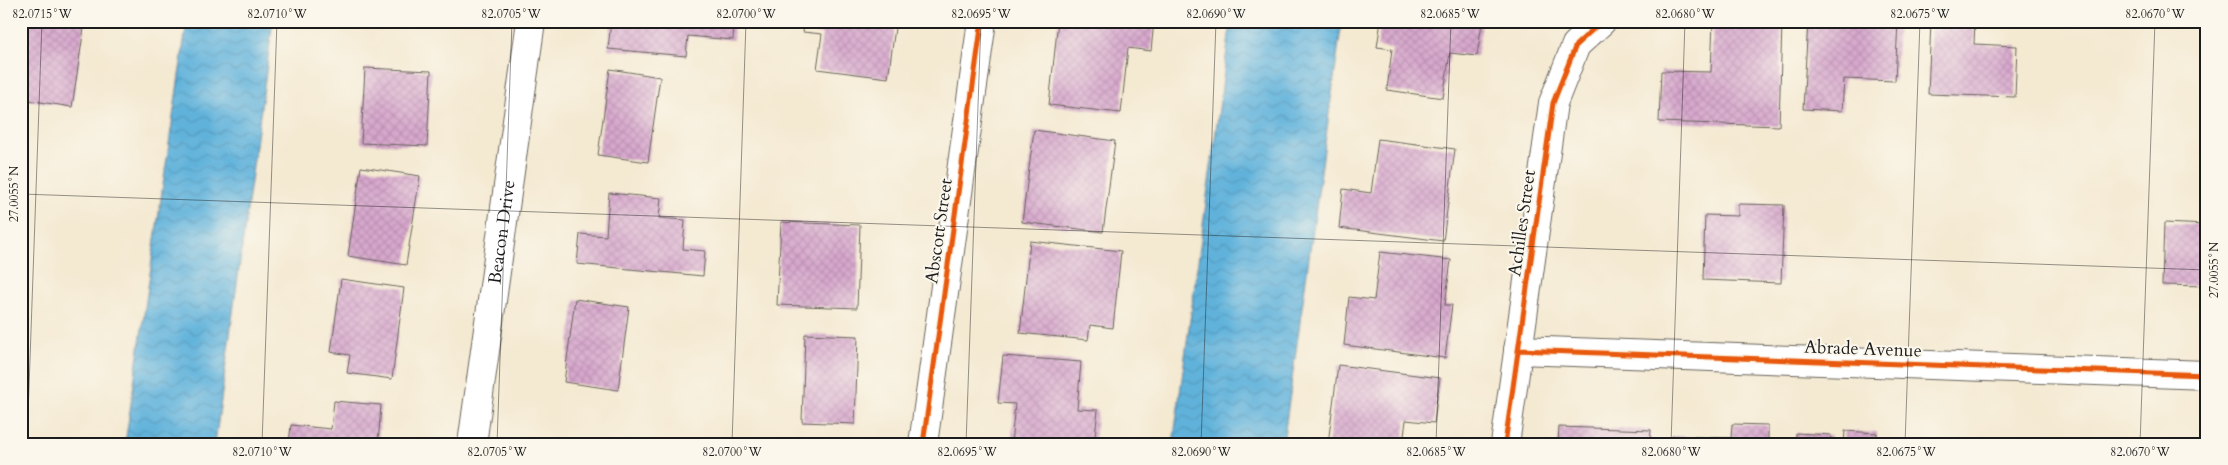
<svg xmlns="http://www.w3.org/2000/svg" width="2228" height="465" viewBox="0 0 2228 465" font-family="Cardo,serif">
	<style>
		.water { fill: url(#water-waves); stroke: #3e677c }
		.building { fill: url(#building-cross-hatch) }
		.lines { fill: none; stroke-linecap: round; stroke-linejoin: round }
		.street-casing { stroke: #68645b; stroke-width: 30 }
		.street { stroke: #fff; stroke-width: 28 }
		.cycleway-casing { stroke: #fbf7ec; stroke-width: 8 }
		.cycleway { stroke: #e8590c; stroke-width: 5 }
		.ticks { fill: none; stroke: #1c1c1c; stroke-width: 1; stroke-opacity: 0.45 }
		.labels { text-anchor: middle; dominant-baseline: central; stroke-width: 4; stroke-linejoin: round; paint-order: stroke }
		.street-label { font-size: 18px; fill: #1c1c1c; stroke: #fbf7ec }
		.neatline { fill: none; stroke: #1c1c1c; stroke-width: 2 }
		.ticks-label { font-size: 12px; text-anchor: middle; fill: #1c1c1c }
	</style>
	<defs>
		<pattern id="water-waves" width="16" height="10" patternUnits="userSpaceOnUse" patternTransform="scale(1.25)"><rect width="16" height="10" fill="#60b2db"/><path d="M0 5q4-4 8 0t8 0" fill="none" stroke="#5398bb"/></pattern>
		<pattern id="building-cross-hatch" width="8" height="8" patternUnits="userSpaceOnUse" patternTransform="scale(1.25)"><rect width="8" height="8" fill="#d7a7cd"/><path d="M0 0l8 8M0 8l8-8" fill="none" stroke="#b88faf"/></pattern>
	</defs>
	<rect width="100%" height="100%" fill="#fbf7ec"/>
	<filter id="ink" filterUnits="userSpaceOnUse"><feTurbulence type="fractalNoise" baseFrequency=".02" numOctaves="2"/><feDisplacementMap in="SourceGraphic" scale="10" xChannelSelector="R" yChannelSelector="G"/><feConvolveMatrix kernelMatrix="1 2 1 2 8 2 1 2 1" color-interpolation-filters="sRGB"/></filter>
	<filter id="wash" filterUnits="userSpaceOnUse"><feTurbulence type="fractalNoise" baseFrequency=".0096" numOctaves="4" result="noise"/><feDisplacementMap in="SourceGraphic" scale="20" xChannelSelector="R" yChannelSelector="G"/><feGaussianBlur stdDeviation="1.12" result="paint"/><feColorMatrix in="noise" values="0 0 0 0 0 0 0 0 0 0 0 0 0 0 0 0 0 1.4 0 .05"/><feComposite in="paint" operator="in"/></filter>
	<g filter="url(#wash)">
		<rect width="100%" height="100%" fill="#f4e9d1"/>
		<path class="water" d="M187,21H273L215,444H125Z
			M1231,21H1342L1283,444H1173Z"/>
		<g id="blocks">
			<path class="building" d="M21,21H85L72,107L21,99Z
				M611,21H734L733,40L688,36L686,56L608,49Z
				M805,21H896L888,78L817,69L822,34L803,32Z
				M1058,21H1154L1151,51L1128,48L1121,113L1049,105Z
				M1381,21L1482,23L1477,56L1450,53L1443,98L1387,90L1392,49L1377,47Z
				M1713,21L1782,22L1779,126L1659,122L1661,71L1711,72Z
				M1808,21H1898L1895,81L1844,79L1842,111L1803,109Z
				M1931,21H1975L1974,44L2017,46L2015,97L1928,94Z
				M365,68L431,71L427,146L361,143Z
				M610,69L660,77L648,162L598,155Z
				M1034,130L1115,141L1103,232L1022,222Z
				M1378,139L1455,149L1443,241L1339,228L1343,189L1371,193Z
				M361,167L420,176L406,265L348,256Z
				M609,193L661,198L659,218L685,220L683,249L705,251L703,276L577,264L580,234L606,236Z
				M1738,204L1784,205L1781,283L1703,280L1705,215L1738,216Z
				M781,222L860,225L857,308L777,305Z
				M2164,223L2207,225V286L2162,285Z
				M1030,241L1121,251L1113,328L1090,325L1088,340L1020,333Z
				M1380,252L1451,260L1445,305H1452L1445,358L1344,345L1349,297L1374,300Z
				M341,279L404,288L392,379L347,373L350,355L331,352Z
				M575,299L629,307L618,390L564,382Z
				M805,334L858,336L855,424L802,422Z
				M1003,356L1081,362L1077,409L1098,410L1094,444H1011L1015,404L998,403Z
				M1338,365L1440,378L1434,423L1406,420L1403,444H1328Z
				M334,401L381,405L378,444H289L291,425L331,429Z
				M1732,424L1768,425V444H1672V436L1731,438Z
				M1559,427L1651,430L1650,444H1558Z
				M1845,431L1877,433V444H1844Z
				M1796,433L1831,435L1830,444H1795Z"/>
		</g>
	</g>
	<g filter="url(#ink)">
		<use href="#blocks" fill-opacity="0" stroke="#68645b" stroke-width="1"/>
		<g class="lines">
			<defs>
				<g id="street">
					<path d="M1518,350L2207,375"/>
					<path id="s1" d="M472,444L531,21"/>
					<path d="M923,444L982,21"/>
					<path d="M1505,444L1553,103L1576,45L1602,21"/>
				</g>
			</defs>
			<use href="#street" class="street-casing"/>
			<use href="#street" class="street"/>
			<defs>
				<path id="cycleway" d="M1518,350L2207,375
					M923,444L982,21
					M1505,444L1553,103L1576,45L1602,21"/>
			</defs>
			<use href="#cycleway" class="cycleway-casing"/>
			<use href="#cycleway" class="cycleway"/>
		</g>
	</g>
	<path class="ticks" d="M21,194L2207,270M27,444L42,21M262,444L277,21M497,444L512,21M732,444L746,21M966,444L981,21M1201,444L1216,21M1436,444L1451,21M1671,444L1685,21M1905,444L1920,21M2140,444L2155,21"/>
	<g class="labels">
		<g class="street-label">
			<text transform="translate(1522 223) rotate(-82)">Achilles Street</text>
			<text transform="translate(939 231) rotate(-82)">Abscott Street</text>
			<text stroke="none"><textPath href="#s1" startOffset="214">Beacon Drive</textPath></text>
			<text transform="translate(1863 349) rotate(2)">Abrade Avenue</text>
		</g>
	</g>
	<rect width="2228" height="465" fill="none" stroke="#fbf7ec" stroke-width="55"/>
	<rect x="28" y="28" width="2172" height="410" class="neatline"/>
	<g class="ticks-label">
		<text x="42" y="18">82.0715°W</text>
		<text x="277" y="18">82.0710°W</text>
		<text x="511" y="18">82.0705°W</text>
		<text x="746" y="18">82.0700°W</text>
		<text x="981" y="18">82.0695°W</text>
		<text x="1216" y="18">82.0690°W</text>
		<text x="1450" y="18">82.0685°W</text>
		<text x="1685" y="18">82.0680°W</text>
		<text x="1920" y="18">82.0675°W</text>
		<text x="2155" y="18">82.0670°W</text>
		<text transform="translate(14 194) rotate(-90)" y="4">27.0055°N</text>
		<text transform="translate(2214 270) rotate(-90)" y="4">27.0055°N</text>
		<text x="262" y="456">82.0710°W</text>
		<text x="497" y="456">82.0705°W</text>
		<text x="732" y="456">82.0700°W</text>
		<text x="967" y="456">82.0695°W</text>
		<text x="1201" y="456">82.0690°W</text>
		<text x="1436" y="456">82.0685°W</text>
		<text x="1671" y="456">82.0680°W</text>
		<text x="1906" y="456">82.0675°W</text>
		<text x="2140" y="456">82.0670°W</text>
	</g>
</svg>
